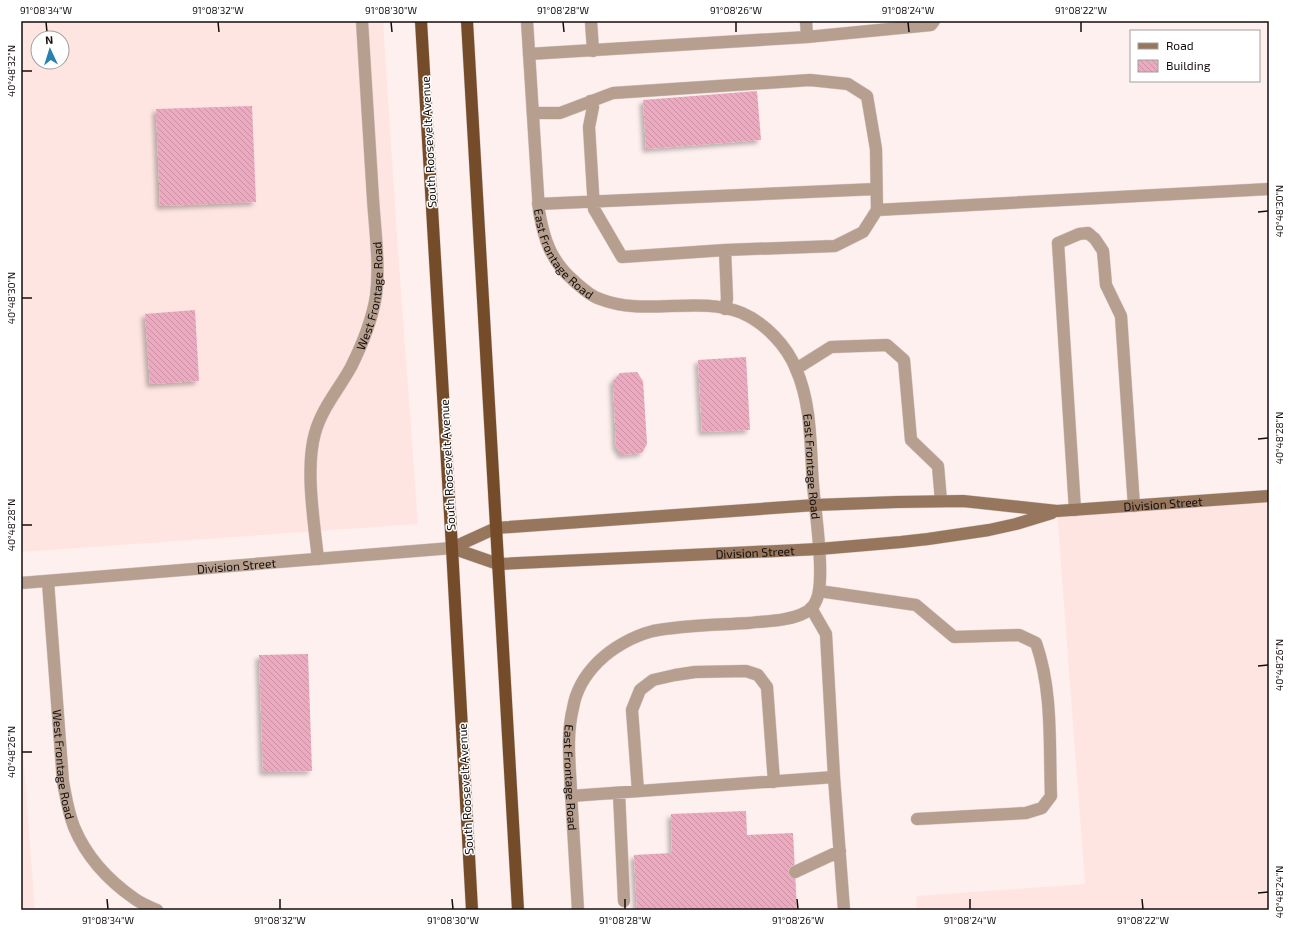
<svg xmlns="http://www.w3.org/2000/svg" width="1290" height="931" viewBox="0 0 1290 931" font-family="'Exo 2',sans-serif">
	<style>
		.built { fill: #fee5e1; fill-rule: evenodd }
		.building { fill: url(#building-back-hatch); filter: url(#shadow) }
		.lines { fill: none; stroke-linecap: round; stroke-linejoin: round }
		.service-casing { stroke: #d9ccca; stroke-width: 13 }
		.minor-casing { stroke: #d9ccca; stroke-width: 13 }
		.tertiary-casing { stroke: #d9ccca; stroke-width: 13 }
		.secondary-casing { stroke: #d9ccca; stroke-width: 13 }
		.trunk-casing { stroke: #d9ccca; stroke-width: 13 }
		.service { stroke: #b69f8e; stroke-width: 12 }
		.minor { stroke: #b69f8e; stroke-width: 12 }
		.tertiary { stroke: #b69f8e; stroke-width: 12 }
		.secondary { stroke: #96765d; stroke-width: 12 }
		.trunk { stroke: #754c2a; stroke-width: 12 }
		.ticks { fill: none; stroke: #150e0d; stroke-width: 1.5 }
		.labels { text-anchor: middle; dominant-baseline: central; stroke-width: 3; stroke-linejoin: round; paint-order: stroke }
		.street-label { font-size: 12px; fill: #150e0d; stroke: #fff }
		.neatline { fill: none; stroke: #150e0d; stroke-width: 1.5 }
		.ticks-label { font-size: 10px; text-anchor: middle; fill: #150e0d }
	</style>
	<defs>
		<pattern id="building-back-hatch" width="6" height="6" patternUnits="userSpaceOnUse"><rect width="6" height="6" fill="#ebaabf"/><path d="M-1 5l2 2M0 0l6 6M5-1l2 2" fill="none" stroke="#c991a3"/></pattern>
		<filter id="shadow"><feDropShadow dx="-3.5" dy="3.5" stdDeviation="2" flood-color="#0004"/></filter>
	</defs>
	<rect width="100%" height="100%" fill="#fef0ee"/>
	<path class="built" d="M21,21H383L397,236L418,524L21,552ZM38,38H62V62H38Z
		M1269,496V910H917L916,896L1085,884L1057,511Z
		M21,727L35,910H21Z"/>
	<path class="building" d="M757,91L761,140L646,149L643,100Z
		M252,106L256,202L160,206L156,109Z
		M195,310L199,381L150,384L145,314Z
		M746,357L750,430L702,432L698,360Z
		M637,372L643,381L647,444L642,453L622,455L616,446L613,381L620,373Z
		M308,654L312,771L263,772L259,655Z
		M746,811L747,835L793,833L797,910H637L634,855L672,853L671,814Z"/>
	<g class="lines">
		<defs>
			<path id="service" d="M591,21L593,51
				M807,37L931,25L934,21
				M529,54L807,37L806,21
				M590,101L593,107L589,127L594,209L622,257L725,250
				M533,113H560L613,93L810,80L848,84L867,96L876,149L877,210L863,232L835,246L725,250L727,299L725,309
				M538,204L876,189
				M877,210L1269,189
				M796,369L831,347L887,345L904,360L911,440L938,466L941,501
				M1075,510L1058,243L1079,234L1088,233L1095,239L1103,251L1106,285L1121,316L1134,506
				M819,591L916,605L954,637L1019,635L1036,643C1053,691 1049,746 1051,796L1042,808L1026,813L917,819
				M811,608L826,634L834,777L844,910
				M638,791L632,710L640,690L653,680L675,675L695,672L746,671L758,675L767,687L774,782
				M619,793L624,901
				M571,796L834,777
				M795,872L840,851"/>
			<g id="minor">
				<path id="s1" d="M527,21L539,211C544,240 551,261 574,281C581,287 590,296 600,299C645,317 697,295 742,313C765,323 787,346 796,369C812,405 810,446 813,485C815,509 826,582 816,601C814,606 810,610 806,612C791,621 765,621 748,623C717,625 684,625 653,631C633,636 612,648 598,662C585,675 576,690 573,708C566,736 570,765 571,793C573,832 576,871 578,910"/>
				<path id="s2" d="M318,559C314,522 305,468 315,433C322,408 339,389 351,367C362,345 372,320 376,296C380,265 375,230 373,199C369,140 366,80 362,21"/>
				<path id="s3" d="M48,582L63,782C66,797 68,812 74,827C86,856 109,881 135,899C142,904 150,907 157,910"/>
			</g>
			<g id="tertiary">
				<path id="s4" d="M21,583L452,548"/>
			</g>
			<g id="secondary">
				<path id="s5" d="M452,548L496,528L815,505L897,502L963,501L1057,511L1269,496"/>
				<path id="s6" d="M452,548L498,564L819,549L901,542L928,539L989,530L1016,524L1052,513"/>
			</g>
			<path id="trunk" d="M421,21L452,548L472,910
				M467,21L518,910"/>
		</defs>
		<use href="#service" class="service-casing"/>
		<use href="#minor" class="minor-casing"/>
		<use href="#tertiary" class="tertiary-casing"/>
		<use href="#secondary" class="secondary-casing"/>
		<use href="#trunk" class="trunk-casing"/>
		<use href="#service" class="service"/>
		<use href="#minor" class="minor"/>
		<use href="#tertiary" class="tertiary"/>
		<use href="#secondary" class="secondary"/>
		<use href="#trunk" class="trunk"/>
	</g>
	<path class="ticks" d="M46,22L47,32M218,22L219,32M391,22L392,32M563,22L564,32M736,22V32M908,22L909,32M1081,22V32M22,71H32M1258,212L1268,211M22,298H32M1258,439L1268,438M22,525H32M1258,666L1268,665M22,752H32M1258,893L1268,892M107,899L108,909M280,899V909M452,899L453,909M625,899V909M797,899L798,909M970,899V909M1142,899L1143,909"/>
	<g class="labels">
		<g class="street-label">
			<text transform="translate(428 142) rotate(-93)">South Roosevelt Avenue</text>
			<text stroke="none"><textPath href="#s1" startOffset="241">East Frontage Road</textPath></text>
			<text stroke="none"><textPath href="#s2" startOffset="277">West Frontage Road</textPath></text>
			<text transform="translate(447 465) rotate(-93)">South Roosevelt Avenue</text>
			<text stroke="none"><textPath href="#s1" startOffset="625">East Frontage Road</textPath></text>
			<text stroke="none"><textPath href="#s5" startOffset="717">Division Street</textPath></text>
			<text stroke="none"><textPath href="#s6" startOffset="306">Division Street</textPath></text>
			<text stroke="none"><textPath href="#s4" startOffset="216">Division Street</textPath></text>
			<text stroke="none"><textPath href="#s3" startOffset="183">West Frontage Road</textPath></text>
			<text stroke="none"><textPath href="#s1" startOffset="1117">East Frontage Road</textPath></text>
			<text transform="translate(465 789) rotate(-93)">South Roosevelt Avenue</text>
		</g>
	</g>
	<rect width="1290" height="931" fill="none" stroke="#ffffff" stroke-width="44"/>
	<rect x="1130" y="30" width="130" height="52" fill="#ffffff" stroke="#a19f9e"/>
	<rect x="1138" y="43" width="20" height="6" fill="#96765d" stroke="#a19f9e"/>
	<text x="1166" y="50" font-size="12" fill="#150e0d">Road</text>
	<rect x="1138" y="60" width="20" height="12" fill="url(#building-back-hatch)" stroke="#a19f9e"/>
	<text x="1166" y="70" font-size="12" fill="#150e0d">Building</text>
	<g transform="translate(50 50) rotate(356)"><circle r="19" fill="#ffffff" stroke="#a19f9e"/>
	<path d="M0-3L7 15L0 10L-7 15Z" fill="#2980af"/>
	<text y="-6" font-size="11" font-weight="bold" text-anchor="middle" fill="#150e0d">N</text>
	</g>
	<rect x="22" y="22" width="1246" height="887" class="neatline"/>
	<g class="ticks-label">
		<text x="46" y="14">91°08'34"W</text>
		<text x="218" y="14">91°08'32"W</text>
		<text x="391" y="14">91°08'30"W</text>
		<text x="563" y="14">91°08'28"W</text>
		<text x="736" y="14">91°08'26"W</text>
		<text x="908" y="14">91°08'24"W</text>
		<text x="1081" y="14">91°08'22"W</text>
		<text transform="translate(11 71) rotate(-90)" y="4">40°48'32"N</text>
		<text transform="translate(1279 211) rotate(-90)" y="4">40°48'30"N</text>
		<text transform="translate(11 298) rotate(-90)" y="4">40°48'30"N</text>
		<text transform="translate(1279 438) rotate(-90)" y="4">40°48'28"N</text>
		<text transform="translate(11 525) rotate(-90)" y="4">40°48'28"N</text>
		<text transform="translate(1279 665) rotate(-90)" y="4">40°48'26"N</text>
		<text transform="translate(11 752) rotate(-90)" y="4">40°48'26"N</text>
		<text transform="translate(1279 892) rotate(-90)" y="4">40°48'24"N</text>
		<text x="108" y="924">91°08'34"W</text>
		<text x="280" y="924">91°08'32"W</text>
		<text x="453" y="924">91°08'30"W</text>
		<text x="625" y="924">91°08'28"W</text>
		<text x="798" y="924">91°08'26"W</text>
		<text x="970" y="924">91°08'24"W</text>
		<text x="1143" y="924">91°08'22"W</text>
	</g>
</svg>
